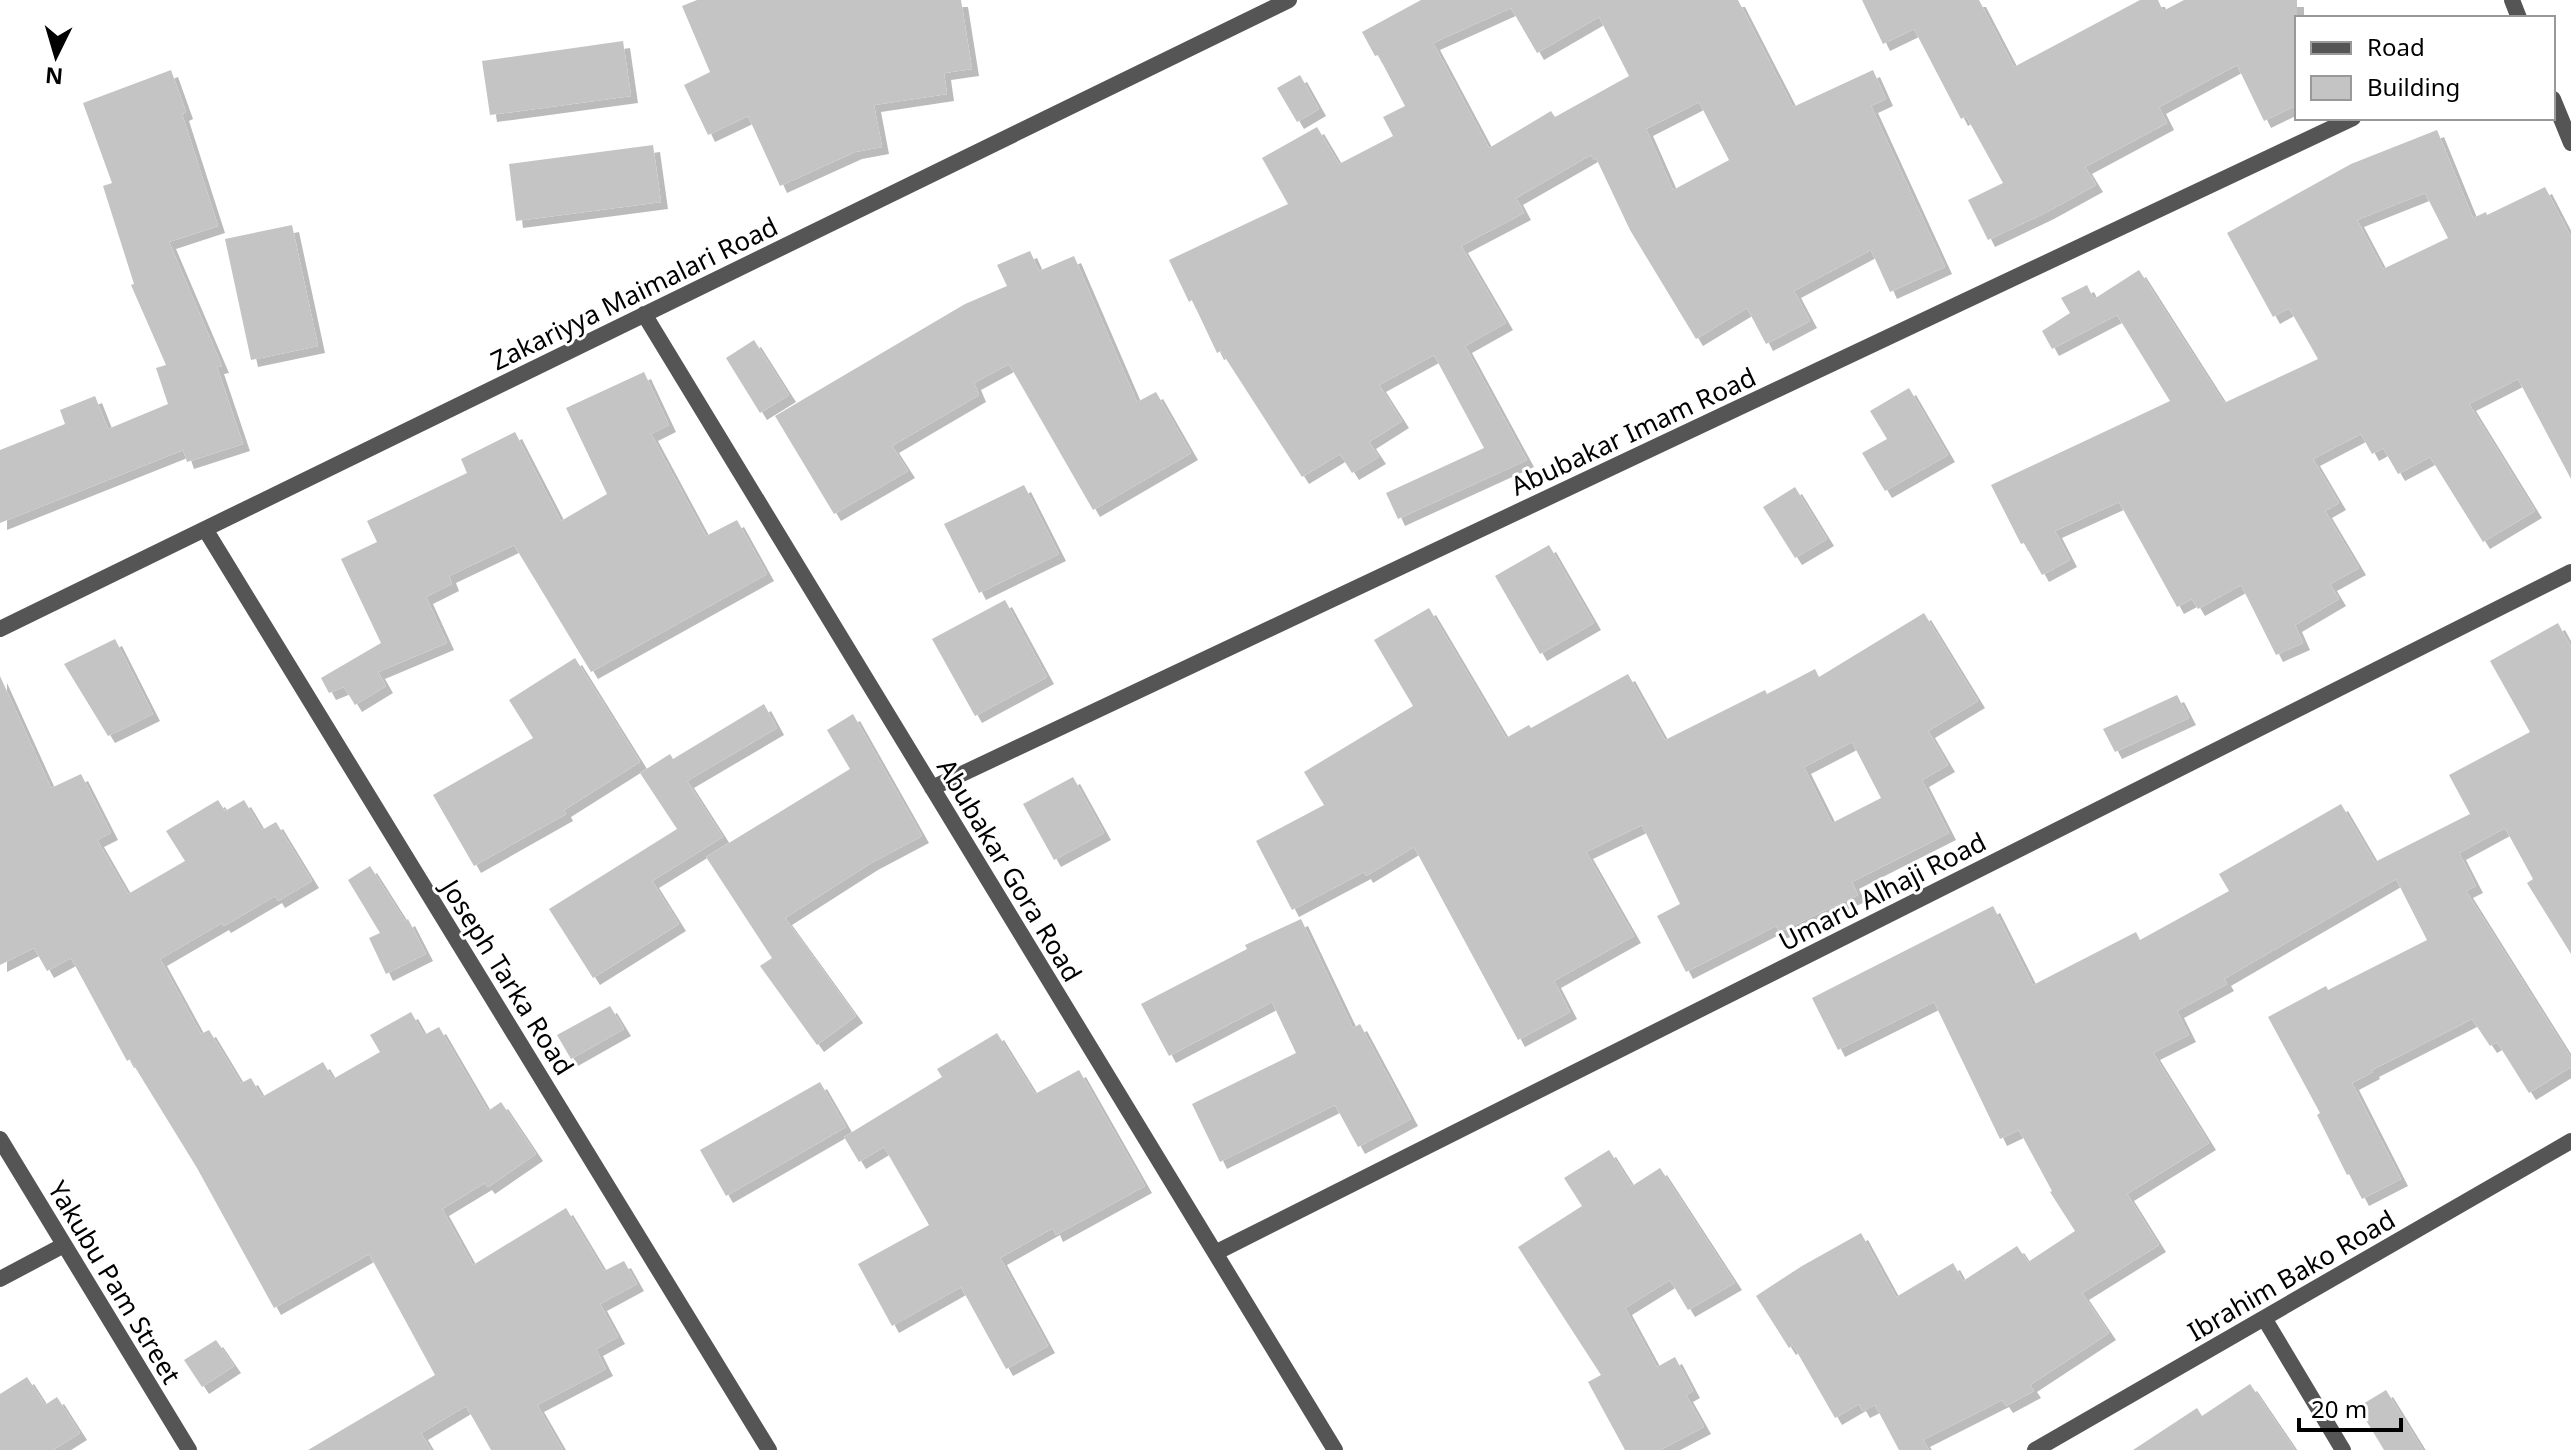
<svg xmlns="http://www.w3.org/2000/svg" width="2571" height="1450" viewBox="0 0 2571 1450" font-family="'Noto Sans',sans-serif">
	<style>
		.building { fill: #c4c4c4; fill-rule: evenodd; filter: url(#shadow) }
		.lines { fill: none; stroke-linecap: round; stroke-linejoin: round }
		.street { stroke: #555; stroke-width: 16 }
		.labels { text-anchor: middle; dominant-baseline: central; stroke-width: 6; stroke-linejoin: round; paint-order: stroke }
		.street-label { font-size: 26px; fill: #000; stroke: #fff }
	</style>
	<defs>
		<filter id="shadow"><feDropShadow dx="7" dy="7" stdDeviation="0" flood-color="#0004"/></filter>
	</defs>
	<rect width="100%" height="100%" fill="#fff"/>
	<path class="building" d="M697,0H961L972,69L944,73L947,94L874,105L882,147L855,152L780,186L748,116L708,135L684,85L710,72L682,6Z
		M1421,0H1738L1793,107L1873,70L1886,99L1871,106L1945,267L1890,292L1871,250L1794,291L1810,321L1766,344L1747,308L1696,339L1630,230L1596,158L1594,160L1591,155L1516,198L1524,213L1461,246L1506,323L1465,346L1527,460L1398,519L1386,493L1484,448L1434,355L1379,385L1402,421L1369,442L1379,457L1352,473L1340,454L1302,477L1221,351L1217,353L1192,300L1189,302L1169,260L1288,204L1262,158L1317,127L1339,164L1393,136L1383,117L1405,106L1378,55L1375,56L1362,32ZM1511,8L1537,53L1599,17L1629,76L1555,117L1551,111L1489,148L1433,43ZM1699,102L1729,160L1673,190L1646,129Z
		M1862,0H1979L2014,67L2140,0H2158L2163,11L2184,0H2297V105L2264,121L2237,65L2159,107L2167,123L2085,167L2096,185L2047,212L1988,240L1968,200L2003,183L1966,116L1961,119L1914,29L1883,44Z
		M623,41L631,96L490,115L482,61Z
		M171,70L186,112L182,114L218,226L169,242L222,366L217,367L243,444L187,462L183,450L0,523V450L65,424L60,410L95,396L108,429L168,404L156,368L166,365L131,285L134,284L103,186L112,183L83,103Z
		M1300,75L1319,109L1297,122L1277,88Z
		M2437,130L2473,218L2486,212L2487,215L2545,187L2571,237V479L2518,379L2469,404L2535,511L2483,542L2430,457L2398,474L2383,448L2372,454L2361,434L2313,459L2339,503L2325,511L2359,568L2330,584L2339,599L2295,625L2303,643L2276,655L2241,585L2198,609L2192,599L2177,607L2119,502L2055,531L2070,560L2042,575L2024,543L2021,544L1991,485L2170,401L2117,315L2052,349L2042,331L2070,313L2061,298L2087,285L2094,299L2139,270L2224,403L2318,359L2289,308L2273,317L2227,233L2351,164ZM2425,193L2448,238L2383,269L2357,220Z
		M653,145L661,202L516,221L509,164Z
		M292,225L318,346L251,360L225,239Z
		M1030,251L1039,271L1074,256L1137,402L1156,392L1191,453L1093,510L1009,364L974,383L979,395L892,446L908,471L834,514L775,416L965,304L1007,286L997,265Z
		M754,340L789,395L760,413L726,358Z
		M644,372L669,425L651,434L706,536L737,520L767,574L591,672L514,545L449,576L452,584L426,597L447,643L378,672L386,686L355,705L344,687L329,693L321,678L381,643L341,559L377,542L367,521L467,473L461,459L515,432L561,521L607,494L566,408Z
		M1909,388L1948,455L1885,491L1862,453L1887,439L1870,411Z
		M1024,485L1059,554L979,593L944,524Z
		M1795,487L1827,539L1795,558L1763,507Z
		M1549,545L1594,623L1540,654L1495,576Z
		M1005,600L1047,677L975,716L932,639Z
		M1429,608L1506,738L1529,725L1531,728L1628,674L1665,740L1765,690L1767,694L1815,669L1819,677L1924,613L1978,701L1928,731L1948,765L1922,780L1949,833L1852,882L1858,895L1779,932L1776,926L1686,972L1657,916L1680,904L1642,825L1586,852L1634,936L1554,981L1570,1012L1518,1040L1414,847L1366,876L1364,872L1292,910L1256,841L1324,805L1304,772L1413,706L1374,640ZM1852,742L1881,798L1832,823L1804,767Z
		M2558,623L2571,647V954L2527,883L2533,879L2505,828L2459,853L2476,886L2466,891L2571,1058V1067L2529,1093L2497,1042L2490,1046L2472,1019L2372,1070L2373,1072L2352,1083L2401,1179L2362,1199L2349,1174L2347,1175L2317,1115L2320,1113L2268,1017L2326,986L2328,990L2427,940L2396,879L2224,979L2227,984L2177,1011L2189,1035L2153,1053L2209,1143L2127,1194L2159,1245L2082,1293L2109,1333L2030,1385L2034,1391L2006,1406L2002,1400L1923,1440L1929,1450H1899L1875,1405L1863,1411L1859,1404L1835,1418L1793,1345L1789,1348L1756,1296L1802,1266L1861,1233L1896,1297L1953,1263L1963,1281L2017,1246L2028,1262L2075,1231L2050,1192L2052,1191L2019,1130L2000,1139L1934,1002L1838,1050L1812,998L1993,906L2033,985L2136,932L2140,940L2229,891L2219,874L2341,804L2375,862L2470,814L2449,775L2530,732L2490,661Z
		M115,639L153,714L108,736L64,664Z
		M575,658L640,762L564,810L566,814L474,866L433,795L533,738L509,700Z
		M0,676L51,788L81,774L111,833L97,840L128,894L185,861L166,831L218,800L225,811L244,800L262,830L276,822L312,881L278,901L275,896L224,926L222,923L160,959L201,1034L209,1030L241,1083L251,1078L262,1097L323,1062L333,1079L380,1052L370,1035L411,1012L424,1035L439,1027L488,1111L501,1102L536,1154L488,1187L485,1183L442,1209L473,1265L566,1208L604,1271L624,1261L637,1284L600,1304L618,1337L596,1349L606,1369L537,1405L563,1450H491L466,1406L421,1433L431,1450H308L435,1375L369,1254L274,1308L197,1168L130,1059L127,1061L71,958L47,971L34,948L0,965Z
		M2177,695L2189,718L2115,752L2103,729Z
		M764,704L777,728L687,781L723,837L652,881L679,924L593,978L549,909L677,829L640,773L670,754L673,759Z
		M853,714L922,836L871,863L785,918L856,1016L817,1045L760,966L772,958L706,857L850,769L827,730Z
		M1073,777L1104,833L1054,860L1023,804Z
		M370,866L405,921L408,919L426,954L386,974L369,938L380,933L348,880Z
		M1301,919L1353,1028L1360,1024L1411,1119L1358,1147L1335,1105L1220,1162L1192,1104L1296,1053L1272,1002L1169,1056L1141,1004L1247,949L1245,945Z
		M610,1006L624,1029L571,1059L557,1035Z
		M997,1033L1035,1094L1079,1070L1145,1186L1056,1235L1053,1228L1000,1258L1048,1346L1006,1369L961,1287L892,1326L858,1264L929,1225L884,1147L859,1162L844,1137L942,1077L937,1069Z
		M820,1082L846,1127L726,1196L700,1150Z
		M1609,1150L1632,1186L1660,1168L1735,1283L1688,1310L1670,1280L1625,1308L1657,1367L1675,1357L1693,1391L1686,1395L1704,1427L1660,1450H1625L1588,1382L1601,1375L1518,1247L1582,1206L1564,1178Z
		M216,1340L234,1366L202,1387L184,1360Z
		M27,1377L45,1405L57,1397L80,1433L53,1450H0V1394Z
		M2250,1384L2295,1450H2133L2197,1408L2202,1416Z
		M2386,1390L2423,1450H2384L2358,1407Z"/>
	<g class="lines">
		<path class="street" d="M2512,0L2519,18
			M2553,99L2571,143
			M644,314L1335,1450
			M205,529L769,1450
			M0,629L1289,0
			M932,788L2353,118
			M0,1139L189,1450
			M1215,1253L2571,572
			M0,1279L64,1245
			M2264,1318L2343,1450
			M2035,1450L2571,1141"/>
	</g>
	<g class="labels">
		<g class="street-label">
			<text transform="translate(634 293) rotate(-26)">Zakariyya Maimalari Road</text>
			<text transform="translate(1633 431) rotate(-25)">Abubakar Imam Road</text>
			<text transform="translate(1010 870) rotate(59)">Abubakar Gora Road</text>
			<text transform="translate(1882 891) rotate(-27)">Umaru Alhaji Road</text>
			<text transform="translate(508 977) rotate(58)">Joseph Tarka Road</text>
			<text transform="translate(2291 1275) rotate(-30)">Ibrahim Bako Road</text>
			<text transform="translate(115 1282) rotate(59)">Yakubu Pam Street</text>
		</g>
	</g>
	<rect x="2295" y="16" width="260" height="104" fill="#ffffff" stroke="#999999" stroke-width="2"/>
	<rect x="2311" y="42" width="40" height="12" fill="#555555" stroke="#999999" stroke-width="2"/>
	<text x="2367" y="56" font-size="24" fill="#000000">Road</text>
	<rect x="2311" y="76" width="40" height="24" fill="#c4c4c4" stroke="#999999" stroke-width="2"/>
	<text x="2367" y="96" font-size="24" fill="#000000">Building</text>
	<g transform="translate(56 56) rotate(185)" stroke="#ffffff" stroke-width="6" paint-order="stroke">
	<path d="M0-6L14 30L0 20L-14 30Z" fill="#000000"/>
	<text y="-12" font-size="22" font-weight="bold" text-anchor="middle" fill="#000000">N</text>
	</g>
	<path d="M2299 1418v12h102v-12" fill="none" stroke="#000000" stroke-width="4"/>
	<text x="2311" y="1418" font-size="24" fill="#000000" stroke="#ffffff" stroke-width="6" paint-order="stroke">20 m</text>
</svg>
